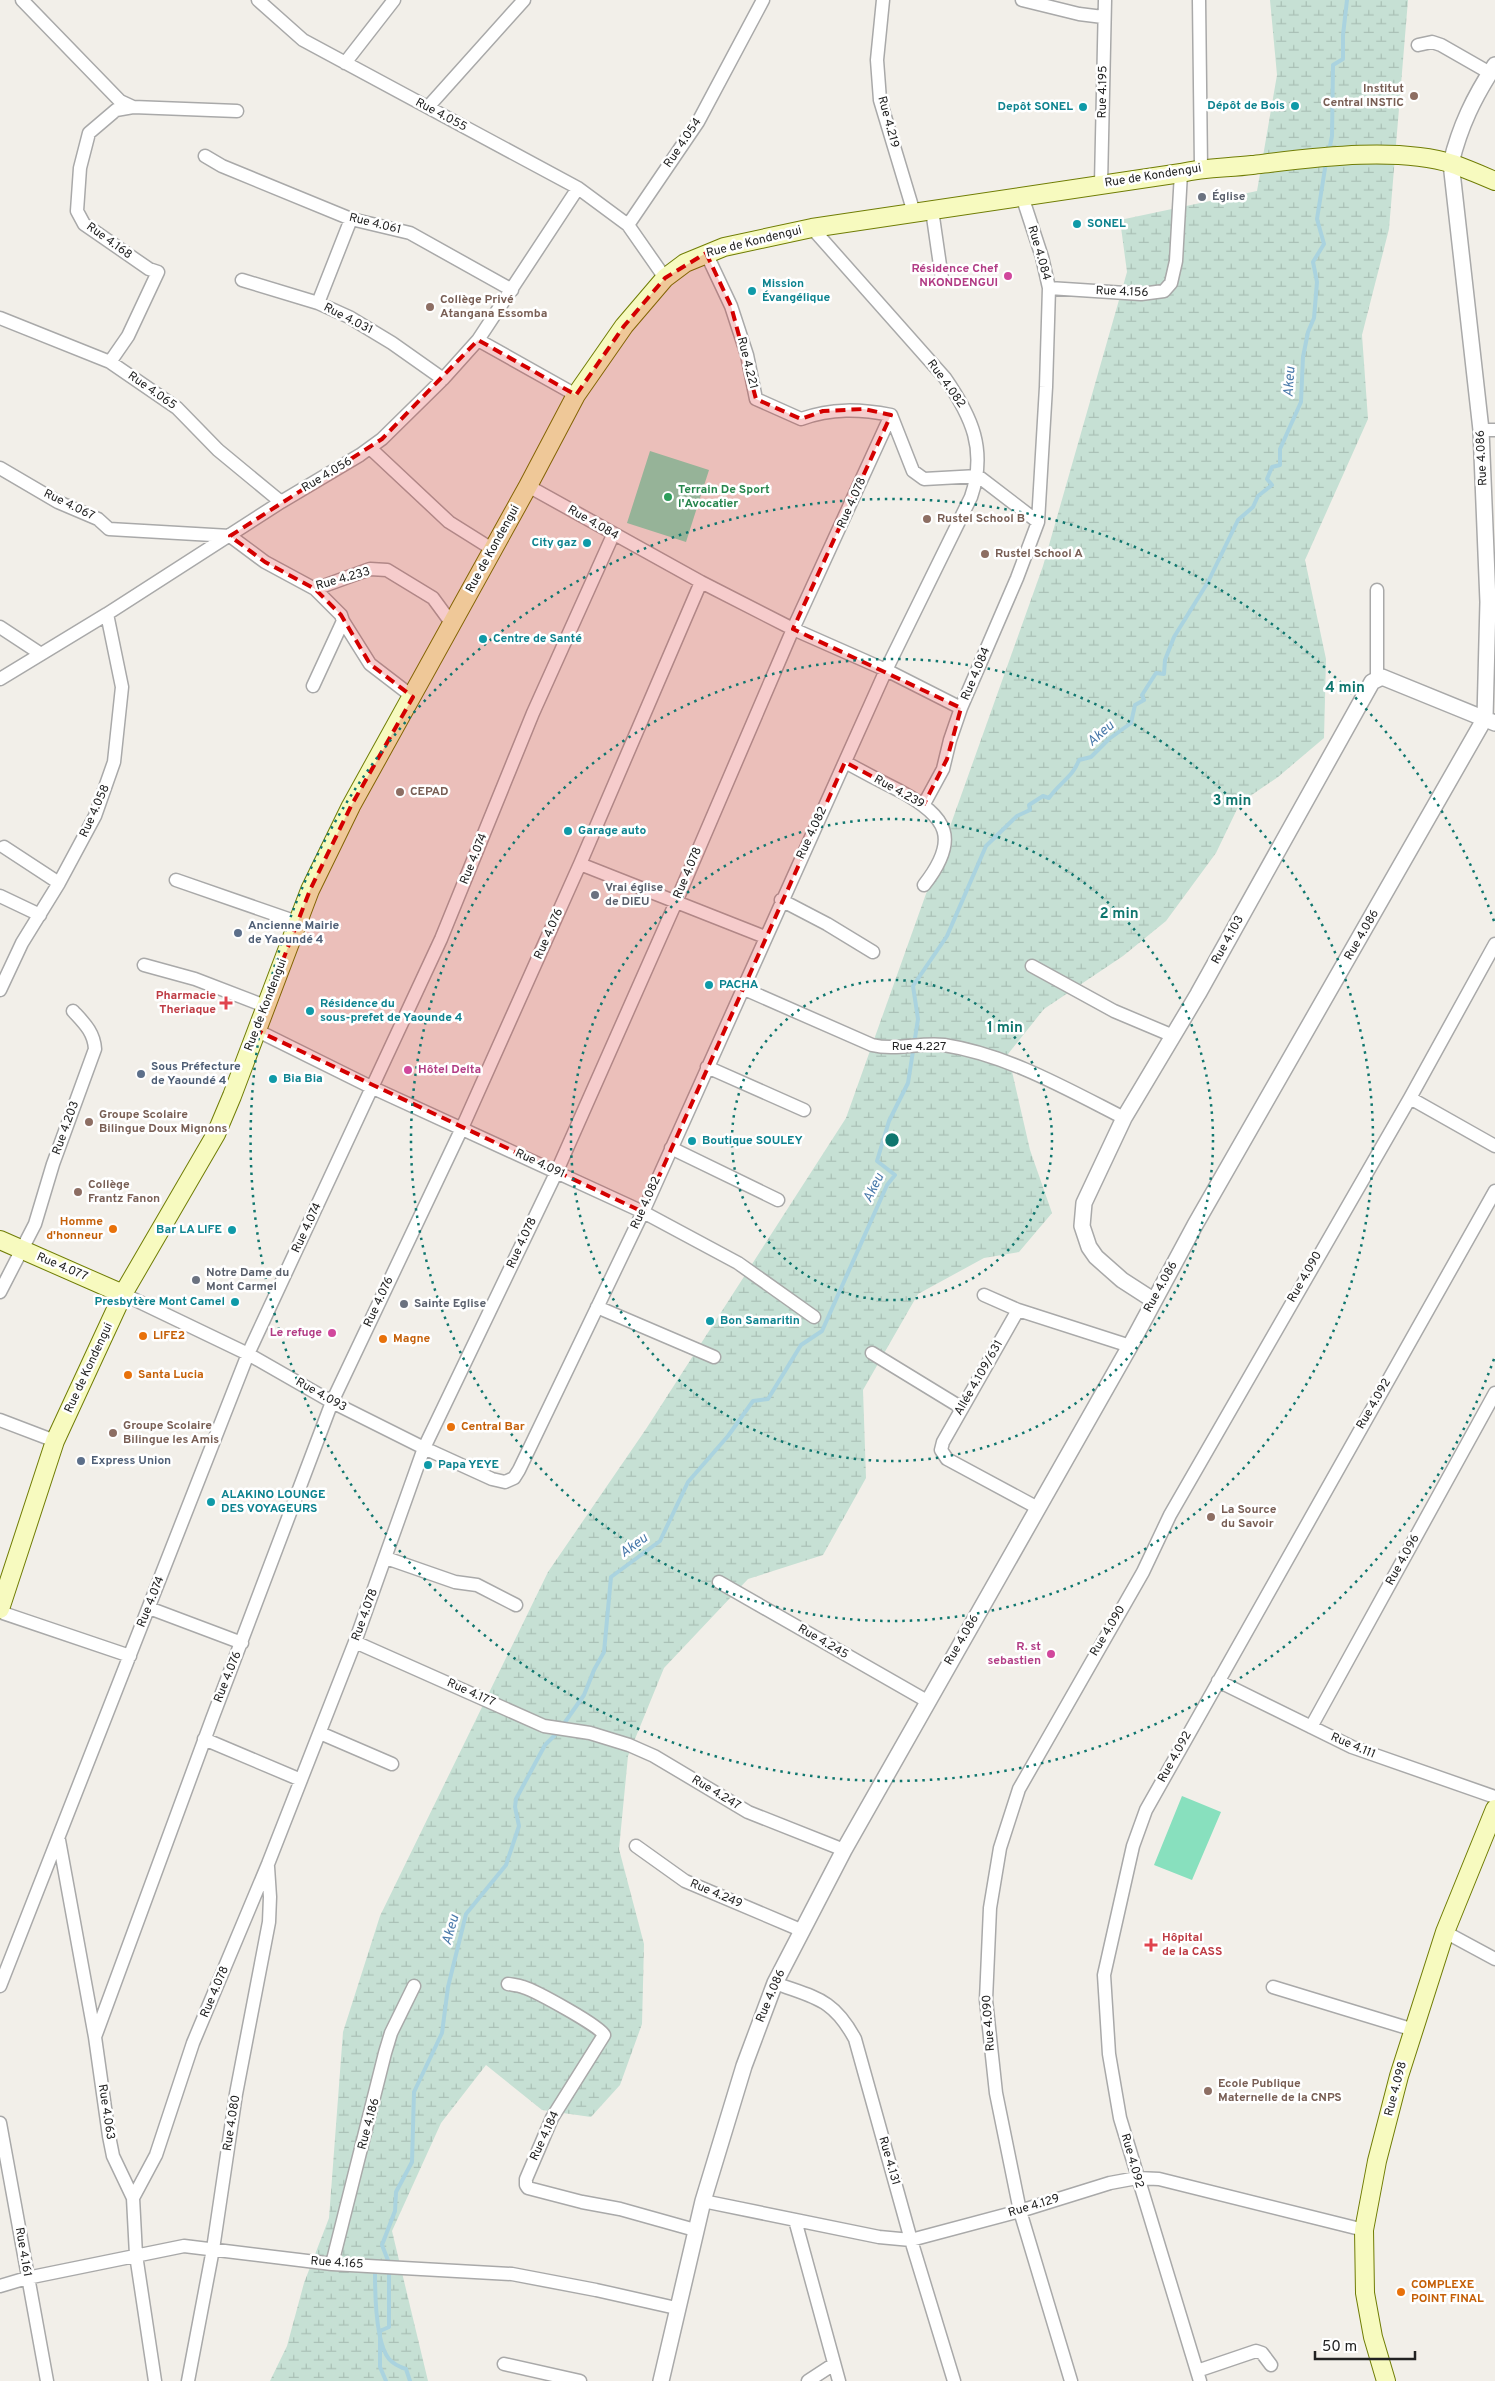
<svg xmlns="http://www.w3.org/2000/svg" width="1495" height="2381" viewBox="0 0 1495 2381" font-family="Overpass,sans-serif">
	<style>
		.wetland { fill: url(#wetland-marsh) }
		.pitch { fill: #88e0be }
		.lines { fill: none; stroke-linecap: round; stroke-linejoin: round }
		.stream { stroke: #aad3df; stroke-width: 4 }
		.minor-casing { stroke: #a9a9a9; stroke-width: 15 }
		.tertiary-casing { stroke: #a9a9a9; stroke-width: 18 }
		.secondary-casing { stroke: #707d05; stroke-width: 20 }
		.minor { stroke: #fff; stroke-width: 12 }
		.tertiary { stroke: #fff; stroke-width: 15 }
		.secondary { stroke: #f7fabf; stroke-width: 18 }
		.marked { fill: #d40000; fill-opacity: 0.2; stroke: #d40000; stroke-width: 4; stroke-dasharray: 10 6; stroke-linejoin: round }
		.ring { fill: none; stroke: #0f766e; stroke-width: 2.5; stroke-dasharray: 2.5 5 }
		.education-dot { fill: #8d6e63; stroke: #fff; stroke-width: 2 }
		.culture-dot { fill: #0f9aa8; stroke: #fff; stroke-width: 2 }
		.worship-dot { fill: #6b7280; stroke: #fff; stroke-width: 2 }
		.hotel-dot { fill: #d1479c; stroke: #fff; stroke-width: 2 }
		.leisure-dot { fill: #2e9e5b; stroke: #fff; stroke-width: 2 }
		.service-dot { fill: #5c6f8a; stroke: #fff; stroke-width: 2 }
		.health-dot { fill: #e0444e; stroke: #fff; stroke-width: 2 }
		.food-dot { fill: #e8710a; stroke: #fff; stroke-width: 2 }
		.labels { text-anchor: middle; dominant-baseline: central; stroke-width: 5; stroke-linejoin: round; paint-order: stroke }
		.education-label { font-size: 12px; font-weight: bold; fill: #785e54; stroke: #fff; text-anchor: start }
		.street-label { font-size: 12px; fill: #222; stroke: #fff }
		.culture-label { font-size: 12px; font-weight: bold; fill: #0d838f; stroke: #fff; text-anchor: start }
		.worship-label { font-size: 12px; font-weight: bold; fill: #5b616d; stroke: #fff; text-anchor: start }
		.hotel-label { font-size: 12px; font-weight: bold; fill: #b23c85; stroke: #fff; text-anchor: end }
		.leisure-label { font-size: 12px; font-weight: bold; fill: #27864d; stroke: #fff; text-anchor: start }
		.service-label { font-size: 12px; font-weight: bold; fill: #4e5e75; stroke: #fff; text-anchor: start }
		.health-label { font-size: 12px; font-weight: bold; fill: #be3a42; stroke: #fff; text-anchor: end }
		.food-label { font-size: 12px; font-weight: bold; fill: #c56008; stroke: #fff; text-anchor: start }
		.water-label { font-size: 14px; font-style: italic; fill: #4a7aab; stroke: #fff }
		.centre { fill: #0f766e; stroke: #fff; stroke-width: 2.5 }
		.ring-label { font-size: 15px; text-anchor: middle; font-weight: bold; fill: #0f766e; stroke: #fff; stroke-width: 5; stroke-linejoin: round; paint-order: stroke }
	</style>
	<defs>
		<pattern id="wetland-marsh" width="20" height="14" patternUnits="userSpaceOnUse" patternTransform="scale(1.25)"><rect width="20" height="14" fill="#c6e0d4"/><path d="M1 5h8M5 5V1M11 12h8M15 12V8" fill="none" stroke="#aac0b6"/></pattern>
	</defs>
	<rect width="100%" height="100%" fill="#f2efe9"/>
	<path class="wetland" d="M1270,0H1408L1389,229L1362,335L1368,419L1305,560L1326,659L1324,738L1278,777L1240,803L1216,853L1166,921L1123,956L1044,1009L1008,1054L1030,1150L1052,1213L1019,1252L984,1258L918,1294L863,1390L866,1478L823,1555L748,1579L664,1668L628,1756L619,1849L644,1944L642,2024L620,2085L591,2117L542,2110L486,2065L441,2123L392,2231L428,2381H270L287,2346L304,2283L329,2218L343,2032L380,1916L548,1572L646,1429L846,1118L1043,566L1127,272L1120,220L1257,191L1277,75Z"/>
	<path class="pitch" d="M650,451L709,470L686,542L627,523Z
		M1182,1796L1221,1812L1192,1880L1154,1865Z"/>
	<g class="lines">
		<path class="stream" d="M1329,151L1332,136L1333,65L1343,59V35L1347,0
			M563,1725L584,1695L594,1670L604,1652L611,1577L660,1541L688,1482L728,1436L753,1401L768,1399L801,1345L822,1331L887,1185L895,1175L877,1161L889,1121L908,1083L918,1019L913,986L947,936L986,846L1017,816L1030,810L1029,805L1043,796L1049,798C1059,783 1073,777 1079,760L1091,757L1109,739L1131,723L1135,705L1144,700L1142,695L1156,673L1164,674L1165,660L1174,637L1208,582L1238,520L1253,507L1258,496L1272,485L1267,479L1272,467L1280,465V449L1301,402L1303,357L1308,332L1314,318L1317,282L1313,262L1324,244L1317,219L1326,162
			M375,2273C375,2294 376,2343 389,2359C394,2365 400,2367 406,2369L410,2381
			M386,2381L380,2367V2331L389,2327V2263L382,2245L395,2211L396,2192L412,2162L414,2092L442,2033L448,1987L466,1914L506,1865L519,1826L515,1807L516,1799L545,1745L559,1731"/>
		<defs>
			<path id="minor" d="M22,0L120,101L133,107
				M258,0L303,40L578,188L628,225
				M883,0L877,60L880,100L914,213
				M1022,0L1079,14L1103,17
				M1199,0L1201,168
				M1418,45L1432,42L1441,45L1490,73
				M345,63L394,0
				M428,107L524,0
				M205,156L222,166L351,219L410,233L512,290
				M1101,184L1105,0
				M932,210L942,279
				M706,253L731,306L747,355L756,399L801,419C832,408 860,409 891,415
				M665,278L628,225L698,122L763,0
				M242,280L318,303L349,317L392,343L443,379
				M1049,288L1141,294L1164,291L1171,283L1176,261L1181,173
				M318,303L351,219
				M0,318L110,362L177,408L218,450L281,502
				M478,340L576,395
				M110,362L128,336L158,272L149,269L84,224L77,211L80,168L89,133L116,110L133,107L237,111
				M1481,430H1495
				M370,448L449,522L492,549
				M0,468L58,502L98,519L109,529L230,536L265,562L315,589L370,569L387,570L433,598L452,624
				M528,486L701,582L793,629L886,670L961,708L1017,578L1038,522L1046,387L1049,288L1042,257L1022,196
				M343,621L370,664L413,697
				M0,627L41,654
				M1377,678V590
				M0,679L107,614L281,502L360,455L382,439L443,379L478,340L578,188
				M313,686L343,621L341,615L315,589
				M845,762C863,772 882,782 900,791C948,817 960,839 924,885
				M924,804L943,769L950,740L961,708
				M4,847L59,883
				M580,864L765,937
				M176,880L297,922
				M0,896L40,915
				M781,900L827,924L873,952
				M144,965L195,979L265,1006
				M1032,966L1114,1011L1171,1035
				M742,988L872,1045C896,1051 920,1042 944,1045C1008,1055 1067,1089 1124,1118
				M0,990L22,943L59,883L95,816L114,762L122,687L107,614
				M256,1030L371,1087L643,1212L738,1263L814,1317
				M707,1067L804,1110
				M1410,1098L1495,1146
				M671,1148L778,1200
				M0,1292L35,1224L53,1164L95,1049C94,1032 84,1023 73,1011
				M123,1294L248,1354L332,1402L424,1448L492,1479L505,1482L514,1478L519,1470L643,1212L886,670L971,497C987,450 972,417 945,378L812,228
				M984,1295L1018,1310
				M597,1307L714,1357
				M872,1353L962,1408
				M0,1420L55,1441
				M1038,1508L947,1459L941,1450L943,1442L1018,1310L1130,1346
				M386,1558L455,1582L477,1585L516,1605
				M719,1582L927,1701
				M149,1608L242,1643
				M0,1612L130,1656
				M355,1642L544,1726L590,1733L629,1745L654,1756L748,1812L844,1850
				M1218,1681L1352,1747L1495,1797
				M1311,1727L1495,1393
				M320,1733L392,1764
				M204,1739L301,1780
				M59,1840L95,2037L109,2136L113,2156L133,2198L136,2255L155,2381
				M636,1846L685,1881L803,1931
				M1445,1932L1495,1959
				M775,1983C815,1998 833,1998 855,2039L911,2240L954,2381
				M508,1984C513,1985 518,1985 523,1987C536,1991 600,2026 604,2035L552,2118L526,2179V2185L528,2188L582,2202L620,2209L695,2230
				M0,1986L248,1354L441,939L533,713L613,535
				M1273,1987L1414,2030
				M95,2037L212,1719L332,1402L462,1128L580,864L701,582
				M0,2123L47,2381
				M133,2198L156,2155L193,2043L268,1864L355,1642L424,1448L557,1171L676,902L793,629L891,415L913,471L924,479L978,476L1038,522
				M703,2201L879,2237L911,2240L1020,2211L1110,2183L1137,2178L1159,2179L1364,2230
				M795,2220L839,2381
				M332,2264L385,2053L391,2033L414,1986
				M0,2286L27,2278L184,2246L332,2264L512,2274L596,2290L676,2308
				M504,2364L580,2381
				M1197,2371L1256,2351L1262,2353L1271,2365
				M188,2381L213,2249L236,2094L269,1922L270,1897L268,1867
				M808,2381L834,2364
				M1071,2381L1020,2211L996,2093L986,2000L990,1908L1000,1848L1019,1789L1143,1572L1170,1515L1410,1098L1495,944
				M1200,2381L1120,2118L1109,2054L1104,1975L1133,1846L1146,1810L1495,1191"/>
			<path id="tertiary" d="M1153,1300L1122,1280L1096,1257L1089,1247L1082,1226L1084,1203L1124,1118L1198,994L1372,682L1382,677L1495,723
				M661,2381L703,2201L744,2066L775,1983L844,1850L1130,1346L1195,1225L1485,718L1488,602L1481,430L1451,163C1460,126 1474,97 1495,65"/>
			<path id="secondary" d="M0,1240L123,1294
				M0,1609L55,1441L123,1294L216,1134L232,1096L310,890L351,806L528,486L576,395L624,326L665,278L685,263L724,247L812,228L1181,173C1205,167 1228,168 1252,165C1311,158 1396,146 1453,164C1467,169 1481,175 1495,181
				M1386,2381L1373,2337L1365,2293L1364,2230L1377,2161L1399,2076L1445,1932L1495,1809"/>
		</defs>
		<use href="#minor" class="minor-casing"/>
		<use href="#tertiary" class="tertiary-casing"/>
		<use href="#secondary" class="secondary-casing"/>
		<use href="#minor" class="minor"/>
		<use href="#tertiary" class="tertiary"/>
		<use href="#secondary" class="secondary"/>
	</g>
	<path class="marked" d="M706,253L731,306L756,399L801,419L823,411L864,409L891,415L793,629L961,708L947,759L924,804L845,762L643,1212L256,1030L310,890L351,806L413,697L370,664L341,615L315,589L265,562L230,536L382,439L478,340L576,395L624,326L665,278Z"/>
	<g class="ring">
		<circle cx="892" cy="1140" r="160"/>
		<circle cx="892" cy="1140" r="321"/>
		<circle cx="892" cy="1140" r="481"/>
		<path d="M1494 1359A641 641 0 1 1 1494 921"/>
	</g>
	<g class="education-dot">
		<circle cx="1414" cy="96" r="5"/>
		<circle cx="430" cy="307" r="5"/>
		<circle cx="927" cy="519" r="5"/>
		<circle cx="985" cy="554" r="5"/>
		<circle cx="400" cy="792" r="5"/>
		<circle cx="89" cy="1122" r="5"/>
		<circle cx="78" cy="1192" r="5"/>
		<circle cx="113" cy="1433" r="5"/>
		<circle cx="1211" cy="1517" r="5"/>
		<circle cx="1208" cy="2091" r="5"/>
	</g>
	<g class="culture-dot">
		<circle cx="1295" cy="106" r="5"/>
		<circle cx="1083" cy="107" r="5"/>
		<circle cx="1077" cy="224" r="5"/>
		<circle cx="752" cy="291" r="5"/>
		<circle cx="587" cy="543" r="5"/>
		<circle cx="483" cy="639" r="5"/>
		<circle cx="568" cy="831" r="5"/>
		<circle cx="709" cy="985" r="5"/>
		<circle cx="310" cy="1011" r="5"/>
		<circle cx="273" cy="1079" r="5"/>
		<circle cx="692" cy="1141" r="5"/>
		<circle cx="232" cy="1230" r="5"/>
		<circle cx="235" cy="1302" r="5"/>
		<circle cx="710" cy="1321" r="5"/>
		<circle cx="428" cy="1465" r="5"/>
		<circle cx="211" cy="1502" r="5"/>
	</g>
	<g class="worship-dot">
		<circle cx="1202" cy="197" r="5"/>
		<circle cx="595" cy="895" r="5"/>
		<circle cx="196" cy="1280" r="5"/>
		<circle cx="404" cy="1304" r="5"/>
	</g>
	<g class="hotel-dot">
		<circle cx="1008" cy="276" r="5"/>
		<circle cx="408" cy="1070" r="5"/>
		<circle cx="332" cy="1333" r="5"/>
		<circle cx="1051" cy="1654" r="5"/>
	</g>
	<circle class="leisure-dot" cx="668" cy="497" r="5"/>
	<g class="service-dot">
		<circle cx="238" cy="933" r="5"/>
		<circle cx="141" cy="1074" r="5"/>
		<circle cx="81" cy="1461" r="5"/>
	</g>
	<g class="health-dot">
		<path d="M223.5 995.5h5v5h5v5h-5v5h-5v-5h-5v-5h5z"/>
		<path d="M1148.5 1937.5h5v5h5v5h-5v5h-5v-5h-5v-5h5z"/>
	</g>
	<g class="food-dot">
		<circle cx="113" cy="1229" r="5"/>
		<circle cx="143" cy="1336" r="5"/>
		<circle cx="383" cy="1339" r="5"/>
		<circle cx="128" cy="1375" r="5"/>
		<circle cx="451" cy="1427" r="5"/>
		<circle cx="1401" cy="2292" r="5"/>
	</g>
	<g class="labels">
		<g class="education-label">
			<text x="1404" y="89" text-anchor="end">Institut<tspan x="1404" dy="14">Central INSTIC</tspan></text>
			<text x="440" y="300">Collège Privé<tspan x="440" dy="14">Atangana Essomba</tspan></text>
			<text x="937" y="519">Rustel School B</text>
			<text x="995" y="554">Rustel School A</text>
			<text x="410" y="792">CEPAD</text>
			<text x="99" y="1115">Groupe Scolaire<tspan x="99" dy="14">Bilingue Doux Mignons</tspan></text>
			<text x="88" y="1185">Collège<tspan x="88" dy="14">Frantz Fanon</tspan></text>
			<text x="123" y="1426">Groupe Scolaire<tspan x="123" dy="14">Bilingue les Amis</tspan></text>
			<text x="1221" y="1510">La Source<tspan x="1221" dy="14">du Savoir</tspan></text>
			<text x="1218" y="2084">Ecole Publique<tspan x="1218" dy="14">Maternelle de la CNPS</tspan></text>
		</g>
		<g class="street-label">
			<text transform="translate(1103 92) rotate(-89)">Rue 4.195</text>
			<text transform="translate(441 115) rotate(28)">Rue 4.055</text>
			<text transform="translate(888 122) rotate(75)">Rue 4.219</text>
			<text transform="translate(683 143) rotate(-56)">Rue 4.054</text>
			<text transform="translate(1153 176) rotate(-9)">Rue de Kondengui</text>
			<text transform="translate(375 224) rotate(14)">Rue 4.061</text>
			<text transform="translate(109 241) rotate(36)">Rue 4.168</text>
			<text transform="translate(754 242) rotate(-14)">Rue de Kondengui</text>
			<text transform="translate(1039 253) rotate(74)">Rue 4.084</text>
			<text transform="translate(1122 292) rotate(2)">Rue 4.156</text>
			<text transform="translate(348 319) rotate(27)">Rue 4.031</text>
			<text transform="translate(747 363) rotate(76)">Rue 4.221</text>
			<text transform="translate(946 384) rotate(54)">Rue 4.082</text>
			<text transform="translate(152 391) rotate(35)">Rue 4.065</text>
			<text transform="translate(1482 458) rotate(-93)">Rue 4.086</text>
			<text transform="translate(327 475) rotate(-31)">Rue 4.056</text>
			<text transform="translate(852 503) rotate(-66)">Rue 4.078</text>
			<text transform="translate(69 505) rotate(26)">Rue 4.067</text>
			<text transform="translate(593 523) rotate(30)">Rue 4.084</text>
			<text transform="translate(493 549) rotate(-61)">Rue de Kondengui</text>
			<text transform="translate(343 579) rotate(-16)">Rue 4.233</text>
			<text transform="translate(976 674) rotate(-67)">Rue 4.084</text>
			<text transform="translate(899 792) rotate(29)">Rue 4.239</text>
			<text transform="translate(95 811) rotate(-66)">Rue 4.058</text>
			<text transform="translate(812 833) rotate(-65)">Rue 4.082</text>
			<text transform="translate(474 859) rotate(-68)">Rue 4.074</text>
			<text transform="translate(688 873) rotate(-67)">Rue 4.078</text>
			<text transform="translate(549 934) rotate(-66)">Rue 4.076</text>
			<text transform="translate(1362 935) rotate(-60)">Rue 4.086</text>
			<text transform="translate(1228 940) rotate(-61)">Rue 4.103</text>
			<text transform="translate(266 1005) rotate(-69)">Rue de Kondengui</text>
			<text x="919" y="1047">Rue 4.227</text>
			<text transform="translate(66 1128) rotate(-70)">Rue 4.203</text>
			<text transform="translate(540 1164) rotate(25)">Rue 4.091</text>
			<text transform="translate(646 1203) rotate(-66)">Rue 4.082</text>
			<text transform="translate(307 1228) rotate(-65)">Rue 4.074</text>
			<text transform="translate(522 1243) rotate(-65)">Rue 4.078</text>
			<text transform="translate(62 1267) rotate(23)">Rue 4.077</text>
			<text transform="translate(1305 1277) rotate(-60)">Rue 4.090</text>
			<text transform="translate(1161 1287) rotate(-61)">Rue 4.086</text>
			<text transform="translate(379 1302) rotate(-65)">Rue 4.076</text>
			<text transform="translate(89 1368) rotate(-65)">Rue de Kondengui</text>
			<text transform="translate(979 1378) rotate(-60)">Allée 4.109/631</text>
			<text transform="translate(321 1395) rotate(29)">Rue 4.093</text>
			<text transform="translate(1374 1404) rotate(-60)">Rue 4.092</text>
			<text transform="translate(1403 1560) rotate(-61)">Rue 4.096</text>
			<text transform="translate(151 1602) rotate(-68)">Rue 4.074</text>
			<text transform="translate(365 1615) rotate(-70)">Rue 4.078</text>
			<text transform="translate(1108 1631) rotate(-59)">Rue 4.090</text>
			<text transform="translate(962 1640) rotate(-60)">Rue 4.086</text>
			<text transform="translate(823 1642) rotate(30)">Rue 4.245</text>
			<text transform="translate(228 1677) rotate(-68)">Rue 4.076</text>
			<text transform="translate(471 1693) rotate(24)">Rue 4.177</text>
			<text transform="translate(1353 1746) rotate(23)">Rue 4.111</text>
			<text transform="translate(1175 1757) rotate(-61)">Rue 4.092</text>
			<text transform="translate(716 1793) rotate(31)">Rue 4.247</text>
			<text transform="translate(716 1894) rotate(23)">Rue 4.249</text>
			<text transform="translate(215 1992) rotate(-67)">Rue 4.078</text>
			<text transform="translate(771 1996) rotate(-67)">Rue 4.086</text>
			<text transform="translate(989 2023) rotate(-94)">Rue 4.090</text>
			<text transform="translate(1396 2089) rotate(-75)">Rue 4.098</text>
			<text transform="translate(106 2112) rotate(81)">Rue 4.063</text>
			<text transform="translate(232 2123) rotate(-81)">Rue 4.080</text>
			<text transform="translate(369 2124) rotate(-75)">Rue 4.186</text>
			<text transform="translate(545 2136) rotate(-65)">Rue 4.184</text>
			<text transform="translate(889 2161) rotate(74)">Rue 4.131</text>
			<text transform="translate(1132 2161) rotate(74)">Rue 4.092</text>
			<text transform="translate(1034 2206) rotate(-17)">Rue 4.129</text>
			<text transform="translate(23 2252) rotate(80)">Rue 4.161</text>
			<text transform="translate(337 2263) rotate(4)">Rue 4.165</text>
		</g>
		<g class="culture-label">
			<text x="1285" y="106" text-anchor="end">Dépôt de Bois</text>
			<text x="1073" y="107" text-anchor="end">Depôt SONEL</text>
			<text x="1087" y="224">SONEL</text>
			<text x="762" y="284">Mission<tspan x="762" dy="14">Évangélique</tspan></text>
			<text x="577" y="543" text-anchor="end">City gaz</text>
			<text x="493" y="639">Centre de Santé</text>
			<text x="578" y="831">Garage auto</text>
			<text x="719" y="985">PACHA</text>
			<text x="320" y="1004">Résidence du<tspan x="320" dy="14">sous-prefet de Yaounde 4</tspan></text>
			<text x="283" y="1079">Bia Bia</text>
			<text x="702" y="1141">Boutique SOULEY</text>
			<text x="222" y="1230" text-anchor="end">Bar LA LIFE</text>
			<text x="225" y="1302" text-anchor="end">Presbytère Mont Camel</text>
			<text x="720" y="1321">Bon Samaritin</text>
			<text x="438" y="1465">Papa YEYE</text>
			<text x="221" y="1495">ALAKINO LOUNGE<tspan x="221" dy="14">DES VOYAGEURS</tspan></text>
		</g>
		<g class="worship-label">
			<text x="1212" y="197">Église</text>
			<text x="605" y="888">Vrai église<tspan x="605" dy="14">de DIEU</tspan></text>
			<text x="206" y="1273">Notre Dame du<tspan x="206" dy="14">Mont Carmel</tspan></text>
			<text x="414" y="1304">Sainte Eglise</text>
		</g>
		<g class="hotel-label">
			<text x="998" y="269">Résidence Chef<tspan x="998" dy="14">NKONDENGUI</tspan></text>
			<text x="418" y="1070" text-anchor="start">Hôtel Delta</text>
			<text x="322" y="1333">Le refuge</text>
			<text x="1041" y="1647">R. st<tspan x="1041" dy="14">sebastien</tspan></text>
		</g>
		<g class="leisure-label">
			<text x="678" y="490">Terrain De Sport<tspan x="678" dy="14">l'Avocatier</tspan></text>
		</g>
		<g class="service-label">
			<text x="248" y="926">Ancienne Mairie<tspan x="248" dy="14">de Yaoundé 4</tspan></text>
			<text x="151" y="1067">Sous Préfecture<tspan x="151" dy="14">de Yaoundé 4</tspan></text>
			<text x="91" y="1461">Express Union</text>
		</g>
		<g class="health-label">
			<text x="216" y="996">Pharmacie<tspan x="216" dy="14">Theriaque</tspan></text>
			<text x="1162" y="1938" text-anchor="start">Hôpital<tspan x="1162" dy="14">de la CASS</tspan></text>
		</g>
		<g class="food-label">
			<text x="103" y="1222" text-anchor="end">Homme<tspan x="103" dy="14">d'honneur</tspan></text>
			<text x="153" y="1336">LIFE2</text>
			<text x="393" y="1339">Magne</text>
			<text x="138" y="1375">Santa Lucia</text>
			<text x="461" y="1427">Central Bar</text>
			<text x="1411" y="2285">COMPLEXE<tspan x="1411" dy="14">POINT FINAL</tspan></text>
		</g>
		<g class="water-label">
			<text transform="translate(1290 382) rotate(-86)">Akeu</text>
			<text transform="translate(1101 734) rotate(-41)">Akeu</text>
			<text transform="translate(874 1188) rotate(-64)">Akeu</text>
			<text transform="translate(634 1546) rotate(-36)">Akeu</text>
			<text transform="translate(451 1930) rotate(-74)">Akeu</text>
		</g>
	</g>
	<circle cx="892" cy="1140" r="8" class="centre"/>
	<g class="ring-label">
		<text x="1345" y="692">4 min</text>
		<text x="1232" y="805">3 min</text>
		<text x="1119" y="918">2 min</text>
		<text x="1005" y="1032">1 min</text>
	</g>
	<path d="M1315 2351v8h100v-8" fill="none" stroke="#222222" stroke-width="2.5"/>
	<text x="1322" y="2351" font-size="15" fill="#222222" stroke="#ffffff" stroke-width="4" paint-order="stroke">50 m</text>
</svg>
